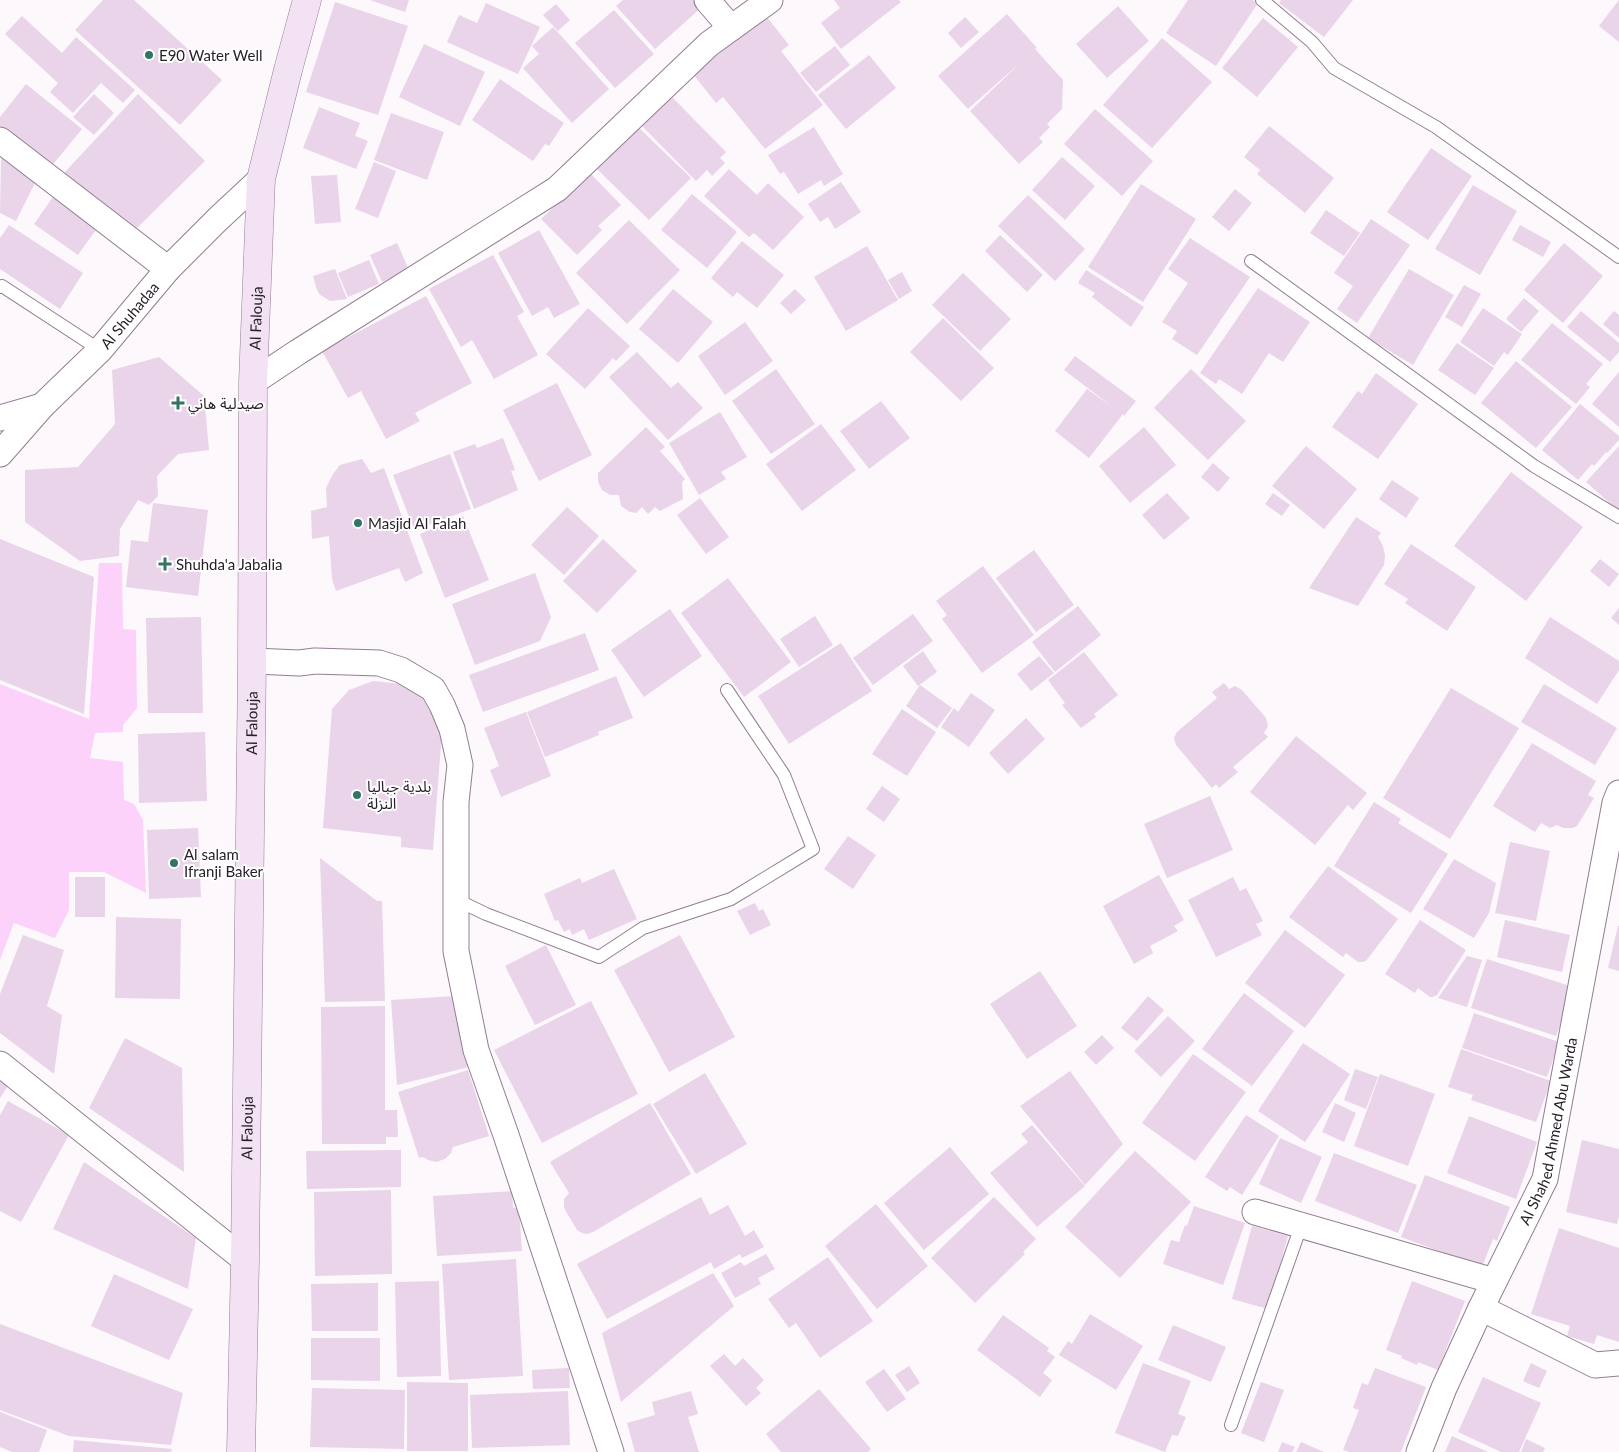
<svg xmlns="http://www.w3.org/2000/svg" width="1619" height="1452" viewBox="0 0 1619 1452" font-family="Lato,'Noto Sans Arabic',sans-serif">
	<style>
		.green { fill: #fcd2fb }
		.building { fill: #e9d4e9 }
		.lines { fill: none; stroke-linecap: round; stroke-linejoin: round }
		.service-casing { stroke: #927e91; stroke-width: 14 }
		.minor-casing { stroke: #927e91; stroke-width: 27 }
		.secondary-casing { stroke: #927e91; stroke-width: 29 }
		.service { stroke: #fff; stroke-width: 12 }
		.minor { stroke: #fff; stroke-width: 25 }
		.secondary { stroke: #f3e2f3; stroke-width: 28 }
		.poi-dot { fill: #327466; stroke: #fff; stroke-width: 2 }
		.labels { text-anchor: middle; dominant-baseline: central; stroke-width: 4; stroke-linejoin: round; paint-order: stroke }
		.poi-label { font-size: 15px; fill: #261e26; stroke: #fff; text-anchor: start }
		.street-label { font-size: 15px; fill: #261e26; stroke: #fff }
	</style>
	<rect width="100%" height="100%" fill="#fdf8fc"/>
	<path class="green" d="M99,563H122L123,629L136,630L137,708L123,725V732L95,733L90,758L123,762L124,800L134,804L143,820L146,893L104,872H69V910L55,938L14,923L0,960V684L89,719Z"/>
	<path class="building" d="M103,0H134L222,80L180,125L75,30Z
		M370,0H409L405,12Z
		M623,0H695L702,7L655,49L616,6Z
		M834,0H899L901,2L841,49L821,23L840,8Z
		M1188,0H1253L1258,3L1216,66L1166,33Z
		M1281,0H1353L1324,37L1279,3Z
		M1619,0V42L1599,26Z
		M335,2L408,26L378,115L306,92Z
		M486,3L540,27L518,74L447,42L459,15L477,23Z
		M556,4L570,20L558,31L543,15Z
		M1118,6L1149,41L1107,78L1076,44Z
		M614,10L654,54L615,88L575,43Z
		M1007,14L1037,48L1035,49L1063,80L1062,109L1047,124L1050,127L1039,138L1043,142L1019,164L970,111L1021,62L968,109L938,76Z
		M22,16L62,53L76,37L135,90L123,103L101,83L73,113L50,92L58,83L5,34Z
		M766,16L789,45L781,51L823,105L765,149L723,97L716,103L693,74Z
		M965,17L979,32L961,48L948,33Z
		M1263,18L1298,47L1257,97L1222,68Z
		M553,27L609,89L572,123L523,68L539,54L532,46Z
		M1162,38L1212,82L1152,148L1103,105Z
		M424,44L485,72L460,126L399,97Z
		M835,46L850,65L816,92L800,73Z
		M869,55L896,88L846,129L818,95Z
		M500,79L564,123L549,146L545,144L533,161L472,120Z
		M26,84L82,129L50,168L0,127V117Z
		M94,94L114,113L94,135L73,117Z
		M138,94L205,161L137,228L64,173Z
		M672,97L726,152L720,158L725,163L712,176L707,170L696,181L642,126Z
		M319,107L360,123L355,136L368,141L356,169L303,148Z
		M1095,109L1153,161L1122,196L1064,144Z
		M391,113L444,132L427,180L374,160Z
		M636,125L691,178L649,220L595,167Z
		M1269,126L1334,178L1305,213L1257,174L1260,170L1244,157Z
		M814,127L843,174L824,186L821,180L798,194L784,172L780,174L768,155Z
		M1431,148L1472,176L1428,240L1387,212Z
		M1062,157L1095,186L1065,220L1032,190Z
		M1,158L38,177L16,221L0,213Z
		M374,162L396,171L378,218L355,209Z
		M729,169L757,195L768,183L804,217L773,250L754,233L749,237L704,196Z
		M590,173L621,205L598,226L602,230L577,255L541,219Z
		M337,175L341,222L315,224L311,176Z
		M841,182L861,212L835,229L828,217L820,222L808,204Z
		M1141,184L1196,219L1143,302L1088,267Z
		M1473,185L1517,211L1480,275L1435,249Z
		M1235,189L1252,203L1229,231L1212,217Z
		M55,194L100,224L78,255L34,224Z
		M692,194L737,232L707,268L661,230Z
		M1028,195L1085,249L1055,281L998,226Z
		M1326,210L1360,233L1344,256L1310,233Z
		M1371,219L1410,245L1357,323L1337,309L1353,286L1334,273Z
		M629,220L680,270L627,324L576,273Z
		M9,225L83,273L60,309L0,269V238Z
		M1520,225L1551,242L1543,257L1512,240Z
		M539,230L580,304L554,318L548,307L532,316L498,253Z
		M1000,235L1043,275L1027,292L985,251Z
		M1190,238L1250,277L1197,355L1172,339L1177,331L1162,322L1188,283L1168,269Z
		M742,241L784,275L757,308L737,292L733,297L711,278Z
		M397,243L409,270L382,282L370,255Z
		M1564,243L1603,276L1563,323L1524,290Z
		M867,246L898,300L846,331L814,277Z
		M493,255L524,312L517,316L538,355L494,379L472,340L461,347L429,289Z
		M369,260L379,284L348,297L338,273Z
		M335,269L347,299L330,301L319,294L316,287L313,276Z
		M1409,269L1454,295L1413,365L1368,338Z
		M1086,270L1144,307L1131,327L1092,297L1095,293L1078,283Z
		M902,272L912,291L899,299L888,280Z
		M963,273L1011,319L980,351L932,305Z
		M1464,285L1481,294L1462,327L1445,317Z
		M1258,288L1310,322L1283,362L1269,353L1242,394L1219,379L1216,384L1200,373Z
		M673,289L713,322L678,363L639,329Z
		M795,289L806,300L791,314L780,303Z
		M426,296L472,383L415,413L420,421L386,439L361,391L348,398L322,351Z
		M1524,298L1539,311L1521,332L1506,319Z
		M588,308L630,346L616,361L613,358L585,389L546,354Z
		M1483,308L1522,334L1508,355L1504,352L1494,366L1460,342Z
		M1581,311L1619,343V352L1610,362L1567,327Z
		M1614,311L1619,315V338L1603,324Z
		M943,318L994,368L961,401L910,352Z
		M745,322L773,361L725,395L698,356Z
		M1552,323L1603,364L1586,384L1590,387L1576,404L1521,360Z
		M1457,343L1494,368L1475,395L1438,370Z
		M637,352L671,388L678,382L703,408L668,440L609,377Z
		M1075,356L1136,401L1124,416L1123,414L1089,458L1055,431L1087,389L1114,408L1064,370Z
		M159,357L204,396L209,450L178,454L157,476L158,496L149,505L138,500L120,529L119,556L80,561L25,522V470L78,467L115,424L112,370Z
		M1516,361L1572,407L1536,448L1481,403Z
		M776,369L815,424L771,454L732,401Z
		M1191,369L1246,421L1208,460L1154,408Z
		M1619,372V427L1592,404Z
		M1376,373L1418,404L1378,459L1332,427L1358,391L1362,394Z
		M557,383L592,455L539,481L503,410Z
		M881,401L910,438L869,469L840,431Z
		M1580,404L1619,436V440L1607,453L1606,452L1594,466L1592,464L1578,480L1542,450Z
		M720,412L747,457L721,472L726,479L699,495L669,443Z
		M821,424L856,470L802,511L766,464Z
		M646,427L665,447L660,451L685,479L682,482L683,499L660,511L655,507L648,514L642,507L636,513L630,512L621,506L619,495H610L602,490L598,482V473Z
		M1144,427L1176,465L1130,503L1099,466Z
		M503,438L515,470L511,471L518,490L474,509L453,452L475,444L477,448Z
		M1306,446L1357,489L1324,529L1272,486Z
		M1619,446V511L1586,482Z
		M450,454L471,509L414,530L393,475Z
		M362,459L371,473L384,468L423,573L405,582L399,568L336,591L332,579L329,536L312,539L311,511L327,507L326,488L333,474L340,465Z
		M1213,463L1230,478L1218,492L1201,477Z
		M1511,472L1583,527L1526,601L1454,546Z
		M1392,480L1419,498L1406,518L1379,499Z
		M1167,493L1190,518L1164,540L1142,515Z
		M1273,493L1290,505L1282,516L1265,504Z
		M700,498L729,537L706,554L677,515Z
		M153,503L208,510L198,596L126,587L131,540L148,542Z
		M567,507L599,536L564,575L531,545Z
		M463,516L489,580L445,598L420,534Z
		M1356,517L1381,533L1378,537L1383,546L1385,556L1384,565L1379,573L1358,606L1309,588Z
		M0,539L94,577L84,714L0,680Z
		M603,539L637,571L597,613L563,581Z
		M1411,544L1476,587L1447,631L1405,603L1408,599L1384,584Z
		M1034,550L1074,605L1036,632L996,578Z
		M1600,559L1619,574L1609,587L1590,571Z
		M983,566L1034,635L982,673L942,619L947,615L936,601Z
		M535,573L551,617L540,641L475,665L452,604Z
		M728,578L791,662L744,697L681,613Z
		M1078,606L1101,635L1055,672L1032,642Z
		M1619,608V625L1611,618Z
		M670,609L702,656L644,697L611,650Z
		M913,614L933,641L873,685L853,658Z
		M815,616L833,645L799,667L780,639Z
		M201,617L203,713H148L146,618Z
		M1550,617L1619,661V670L1597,704L1525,658Z
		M585,633L599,670L483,712L469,675Z
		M841,643L872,691L789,744L758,696Z
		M923,651L937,672L918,686L903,666Z
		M1084,652L1118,695L1094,714L1096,717L1081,728L1062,705L1065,703L1048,680Z
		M1039,656L1054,673L1031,691L1017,674Z
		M616,676L633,718L598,732L599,735L545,757L527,712Z
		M373,681L412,685L425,698L442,731L433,850L401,847V837L323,828L332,709L349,690Z
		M1224,683L1229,689L1235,686L1242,690L1266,718L1268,726L1264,733L1268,737L1233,767L1238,772L1219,788L1216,784L1212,788L1176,745L1174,738L1177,732L1217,698L1212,692Z
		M1544,684L1617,728L1595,765L1521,722Z
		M920,685L952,708L937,728L906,706Z
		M1451,688L1519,728L1450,839L1383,798Z
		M971,693L995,710L969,747L941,727L954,708L958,712Z
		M902,709L936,732L907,776L872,754Z
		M526,712L551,776L501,797L490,770L499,766L484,728Z
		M1026,718L1045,739L1008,774L989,753Z
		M205,732L207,801L139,803L138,734Z
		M1296,736L1367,793L1353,810L1348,805L1315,845L1250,792Z
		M1532,743L1596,781L1588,795L1594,798L1577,826L1573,828H1563L1557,825L1550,828L1541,823L1535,832L1493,806Z
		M882,786L900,799L884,822L866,809Z
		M1210,796L1233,850L1167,878L1144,824Z
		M1374,802L1401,819L1398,823L1448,854L1411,913L1334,866Z
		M198,828L201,897L149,899L147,830Z
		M848,836L876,855L853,889L824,869Z
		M1510,842L1550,851L1536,921L1495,913Z
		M320,858L377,901H382L385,1001L325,1002Z
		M1454,859L1496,883L1489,913L1474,938L1423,909Z
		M1328,866L1398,919L1366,961L1362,962H1358L1346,953L1343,957L1289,917Z
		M614,869L637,919L589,940L584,929L572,935L570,929L564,932L558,920L555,921L544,894L580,878L582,883Z
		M1159,875L1184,920L1174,926L1178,931L1150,946L1153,953L1134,964L1103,906Z
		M75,877H105V917H75Z
		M1233,877L1240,891L1246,888L1263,921L1256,924L1262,935L1216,957L1188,900Z
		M755,903L759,911L763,909L771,925L750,935L737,911Z
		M116,917L181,919L180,999L115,998Z
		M1420,920L1466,950L1437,995L1433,997H1430L1418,988L1415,993L1385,974Z
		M1505,920L1570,935L1562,972L1497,957Z
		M1618,926H1619V971L1608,968Z
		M1285,930L1345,975L1305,1028L1245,983Z
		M23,935L64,950L47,1006L62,1015L54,1074L0,1033V994Z
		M680,935L735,1037L669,1072L614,970Z
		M546,945L576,1005L535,1025L505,966Z
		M1467,956L1482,960L1467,1007L1438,998Z
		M1487,959L1573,987L1556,1036L1471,1008Z
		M1040,971L1077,1026L1027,1059L990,1004Z
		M1244,993L1294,1031L1252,1086L1202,1049Z
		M455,996L469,1067L397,1085L391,1000Z
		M1148,996L1164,1010L1137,1041L1121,1028Z
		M591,1001L638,1094L542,1143L494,1050Z
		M385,1006V1110H397L398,1137H386V1144H322L321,1007Z
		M1474,1013L1559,1042L1547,1077L1462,1048Z
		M1168,1016L1195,1041L1161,1077L1134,1051Z
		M1102,1035L1114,1048L1096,1065L1084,1052Z
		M125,1038L182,1068L184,1172L89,1108Z
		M1303,1043L1350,1074L1305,1142L1258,1111Z
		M1461,1049L1551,1081L1536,1122L1471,1100L1473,1095L1448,1087Z
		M1193,1054L1246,1092L1195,1161L1142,1123Z
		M1355,1069L1378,1077L1366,1109L1344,1100Z
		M468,1070L489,1136L453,1147L451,1153L445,1159L436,1162L428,1160L423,1157L419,1158L398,1092Z
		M1070,1071L1123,1144L1085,1185L1020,1106Z
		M705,1073L747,1144L696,1174L653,1104Z
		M1380,1074L1435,1094L1408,1166L1354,1146Z
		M0,1078L9,1084L0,1098Z
		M8,1101L69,1135L21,1222L0,1211V1115Z
		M650,1103L691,1174L593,1232L587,1234L582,1233L577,1230L564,1208V1199L569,1193L550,1162Z
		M1335,1103L1356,1113L1344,1142L1322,1132Z
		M1246,1115L1279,1136L1242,1195L1230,1187L1227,1191L1205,1177Z
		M1469,1116L1537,1142L1516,1199L1447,1173Z
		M1032,1125L1085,1186L1037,1227L990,1173L1028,1142L1021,1134Z
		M1280,1138L1322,1157L1301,1203L1259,1184Z
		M1582,1140L1619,1149V1216L1617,1224L1566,1212Z
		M950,1147L989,1194L924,1250L884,1203Z
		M401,1150V1187L307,1189L306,1151Z
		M1135,1151L1191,1202L1120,1278L1065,1227Z
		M1334,1153L1417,1185L1398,1233L1315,1201Z
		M84,1162L196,1238L188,1289L53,1229Z
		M1425,1175L1510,1207L1497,1241L1493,1239L1482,1267L1401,1237Z
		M391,1190L392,1274L315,1276L314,1192Z
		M512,1191L513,1208H519L522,1251L437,1256L433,1196Z
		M701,1197L710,1215L728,1205L745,1236L754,1230L764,1247L742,1258L740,1254L714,1269L711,1262L607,1319L577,1264Z
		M994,1197L1036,1239L1023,1252L1025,1254L975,1303L931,1258Z
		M876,1204L928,1266L877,1309L825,1246Z
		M1194,1206L1245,1223L1223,1285L1163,1264L1171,1240L1179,1242L1185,1225L1187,1226Z
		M1252,1226L1288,1236L1268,1309L1232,1299Z
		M1559,1228L1619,1248V1342L1597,1335L1594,1344L1567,1336L1570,1326L1531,1314Z
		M766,1254L775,1269L758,1278L761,1284L735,1298L721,1273L741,1262L744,1266Z
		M828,1257L873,1321L820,1358L796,1323L789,1328L768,1299Z
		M516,1259L523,1376L449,1380L442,1264Z
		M713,1273L734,1306L621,1402L602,1333Z
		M114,1274L193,1309L169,1360L91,1326Z
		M439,1281L441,1376L397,1377L395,1282Z
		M1412,1281L1465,1301L1438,1370L1418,1362L1417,1365L1401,1358L1402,1356L1386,1350Z
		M378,1283V1331H312L311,1284Z
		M1090,1314L1143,1346L1116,1390L1059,1355L1068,1341L1072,1344Z
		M1003,1315L1049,1348L1047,1351L1055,1357L1043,1373L1052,1380L1040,1397L977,1350Z
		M0,1324L183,1393L171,1445L69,1436L0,1410Z
		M1173,1325L1226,1347L1211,1382L1158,1360Z
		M311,1338H380V1381L311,1380Z
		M724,1354L735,1366L743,1358L764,1380L756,1388L761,1393L746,1406L710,1366Z
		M1143,1363L1191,1381L1178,1414L1186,1417L1178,1436L1172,1435L1165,1452L1115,1433Z
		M1531,1363L1547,1371L1539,1388L1523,1381Z
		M909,1366L920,1383L907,1392L895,1375Z
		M569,1368L570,1388L533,1389L532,1370Z
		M1375,1368L1426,1387L1401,1452H1349L1343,1450L1359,1410L1353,1408L1362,1383L1368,1385Z
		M884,1369L906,1399L887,1412L865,1382Z
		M1483,1377L1541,1403L1519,1452H1501L1458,1432Z
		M407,1382L468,1383V1451H407Z
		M1261,1382L1284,1390L1264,1442L1241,1433Z
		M312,1388L405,1390L404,1449L310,1447Z
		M819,1389L871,1449L868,1452H781L766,1434Z
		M568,1391L570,1445L472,1448L470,1395Z
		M691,1391L698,1414L688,1417L699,1452H635L627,1423L655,1415L652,1402Z
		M0,1412L47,1430L39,1452H12L0,1447Z
		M1452,1436L1488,1452H1445Z
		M1526,1439L1545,1448L1543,1452H1521Z
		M74,1440L172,1449L171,1452H73Z
		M1282,1442L1295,1447L1292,1452H1278Z
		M1301,1442L1324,1452H1296Z"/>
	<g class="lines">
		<defs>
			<path id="service" d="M1262,0L1312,42L1334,68L1436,127L1619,257
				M1251,261L1534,466L1619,517
				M0,287L2,286L100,350
				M455,899L486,914L599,957L643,928L731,899L813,849L784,775L727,690
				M1231,1425L1301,1226"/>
			<g id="minor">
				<path d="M707,0L731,28"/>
				<path d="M0,140L168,269"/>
				<path d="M253,382L298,352L557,189L709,44L770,0"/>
				<path d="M0,418L42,406"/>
				<path id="s1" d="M0,454L42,406L100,350L168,269L218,219L261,179"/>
				<path d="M252,661L299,663L315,661L379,663L401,670L433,689L442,705L452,729L460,765L456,802V951L476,1050L506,1135L611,1452"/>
				<path d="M0,1064L245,1260"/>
				<path d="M1255,1212L1494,1281"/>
				<path d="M1481,1308L1595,1365L1619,1363"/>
				<path id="s2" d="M1419,1452L1444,1388L1481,1308L1545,1179L1615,803L1619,793"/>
			</g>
			<g id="secondary">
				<path id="s3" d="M241,1452L245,1260L252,661L253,382L261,179L288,70L307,0"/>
			</g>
		</defs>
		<use href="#service" class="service-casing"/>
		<use href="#minor" class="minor-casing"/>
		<use href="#secondary" class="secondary-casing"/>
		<use href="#service" class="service"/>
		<use href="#minor" class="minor"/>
		<use href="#secondary" class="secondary"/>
	</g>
	<g class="poi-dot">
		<circle cx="149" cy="55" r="5"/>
		<path d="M175.5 395.5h5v5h5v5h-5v5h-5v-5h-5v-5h5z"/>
		<circle cx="358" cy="523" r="5"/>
		<path d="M162.5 556.5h5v5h5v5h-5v5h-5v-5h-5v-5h5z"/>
		<circle cx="357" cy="795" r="5"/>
		<circle cx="174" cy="863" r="5"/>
	</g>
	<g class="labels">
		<g class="poi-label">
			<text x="159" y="55">E90 Water Well</text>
			<text x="188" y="403">صيدلية هاني</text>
			<text x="368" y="523">Masjid Al Falah</text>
			<text x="176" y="564">Shuhda'a Jabalia</text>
			<text x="367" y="786">بلدية جباليا<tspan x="367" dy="17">النزلة</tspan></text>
			<text x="184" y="854">Al salam<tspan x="184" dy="17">Ifranji Baker</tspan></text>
		</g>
		<g class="street-label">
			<text stroke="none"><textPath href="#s1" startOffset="190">Al Shuhadaa</textPath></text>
			<text stroke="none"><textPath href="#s3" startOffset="1134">Al Falouja</textPath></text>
			<text stroke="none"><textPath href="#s3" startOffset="729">Al Falouja</textPath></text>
			<text stroke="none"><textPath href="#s3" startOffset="324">Al Falouja</textPath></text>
			<text stroke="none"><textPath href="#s2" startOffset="348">Al Shahed Ahmed Abu Warda</textPath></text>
		</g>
	</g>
</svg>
